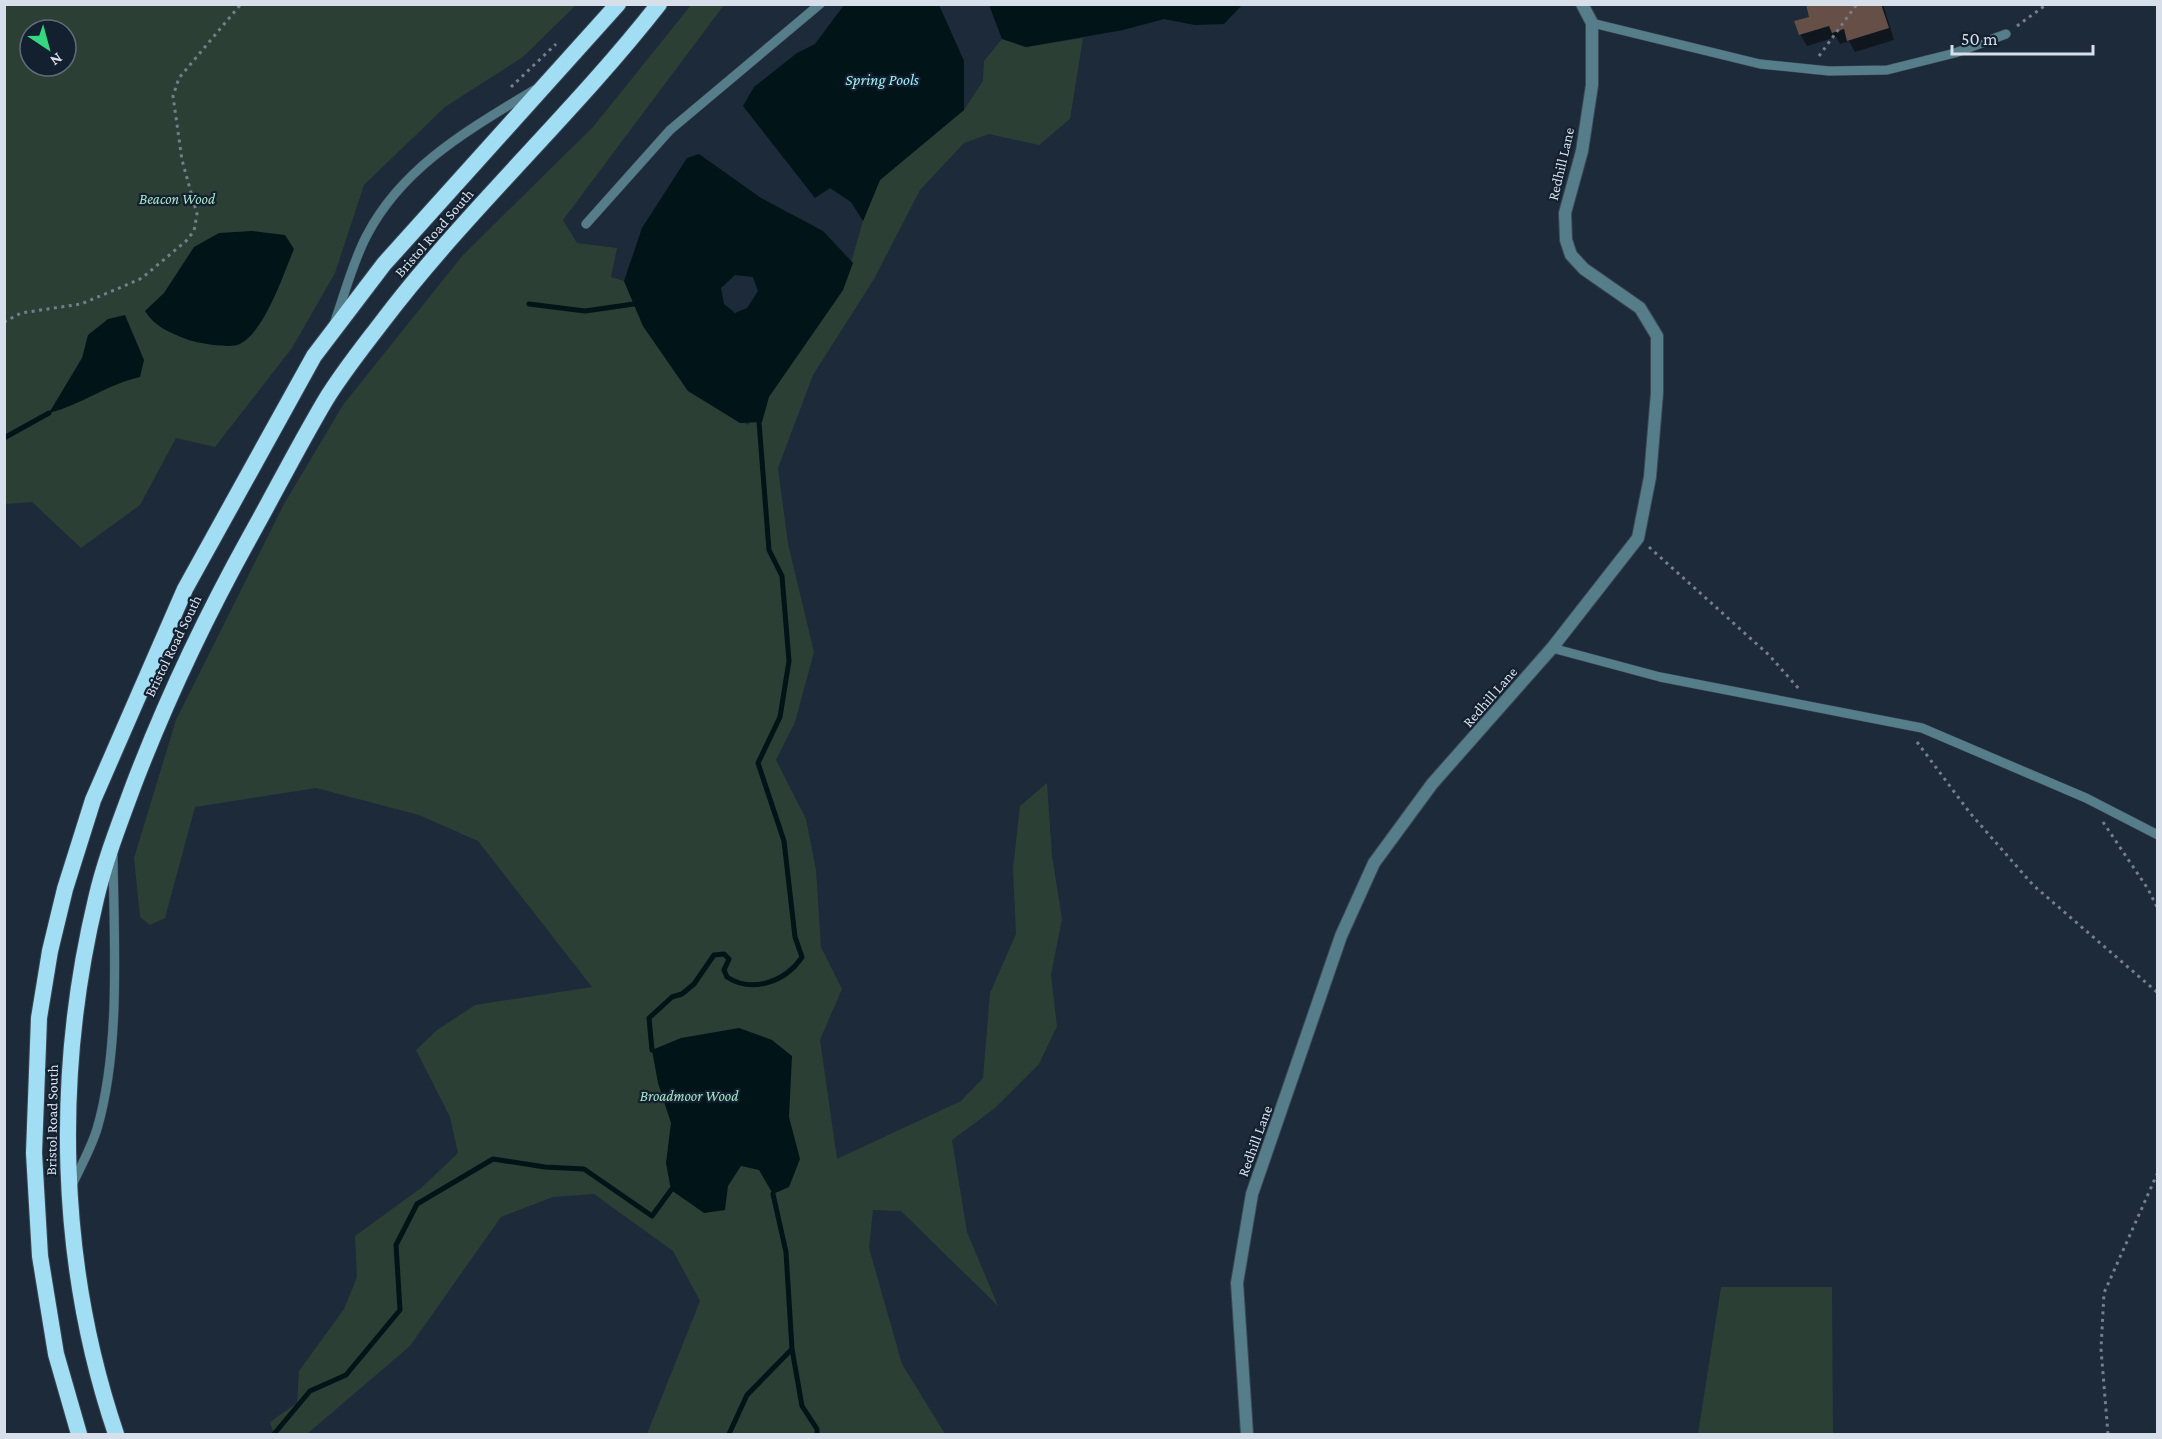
<svg xmlns="http://www.w3.org/2000/svg" width="2162" height="1439" viewBox="0 0 2162 1439" font-family="'Crimson Pro',serif">
	<style>
		.green { fill: #2c3f35; fill-rule: evenodd }
		.water { fill: #011417; fill-rule: evenodd }
		.shadow { fill: #0007 }
		.lines { fill: none; stroke-linecap: round; stroke-linejoin: round }
		.stream { stroke: #011417; stroke-width: 5 }
		.building { fill: #664f47 }
		.service-casing { stroke: #3b4755; stroke-width: 10 }
		.minor-casing { stroke: #3b4755; stroke-width: 14 }
		.trunk-casing { stroke: #3b4755; stroke-width: 18 }
		.path { stroke: #747e8c; stroke-width: 3; stroke-dasharray: 3 4.5; stroke-linecap: butt }
		.service { stroke: #567d8a; stroke-width: 9 }
		.minor { stroke: #567d8a; stroke-width: 12 }
		.trunk { stroke: #a2def3; stroke-width: 16 }
		.labels { text-anchor: middle; dominant-baseline: central; stroke-width: 4.5; stroke-linejoin: round; paint-order: stroke }
		.street-label { font-size: 15px; fill: #d7dfea; stroke: #13202f }
		.park-label { font-size: 15px; font-style: italic; fill: #a7e4c5; stroke: #13202f }
		.water-label { font-size: 16px; font-style: italic; fill: #a1eef7; stroke: #13202f }
	</style>
	<rect width="100%" height="100%" fill="#1d2a39"/>
	<path class="green" d="M5,5H576L523,57L445,107L364,185L335,273L292,348L215,447L176,438L140,505L81,548L32,502L5,504ZM30,30H66V66H30Z
		M691,5H724L563,220L577,243L617,248L611,277L624,281L643,326L688,391L748,425L843,290L863,221L880,180L964,110L983,81L984,61L1002,39L1026,47L1083,38L1070,119L1039,145L989,134L964,143L920,190L874,279L813,375L778,468L788,544L814,652L795,722L776,760L806,819L816,870L821,947L842,989L820,1040L837,1159L961,1101L983,1078L990,993L1016,934L1013,868L1020,806L1047,783L1052,856L1062,919L1051,975L1057,1026L1039,1064L995,1108L952,1140L967,1232L998,1306L901,1211L873,1210L869,1248L902,1364L945,1434H647L700,1301L673,1251L594,1194L553,1197L501,1217L410,1346L307,1434H274L270,1422L297,1403L299,1371L344,1309L357,1277L355,1236L421,1188L458,1153L450,1117L416,1050L437,1030L475,1005L592,987L478,841L419,815L316,788L195,807L165,918L150,925L140,917L134,858L176,720L284,504L343,405L463,255L593,127Z
		M1721,1287H1832L1833,1434H1698Z"/>
	<path class="water" d="M844,5H939L964,61V110L880,180L863,221L851,202L830,188L815,198L743,106L754,87L797,53L815,44Z
		M989,5H1242L1224,24L1195,25L1164,19L1123,30L1026,47L1002,39Z
		M699,154L761,198L823,231L853,263L843,290L769,397L762,422L740,423L688,391L643,326L624,281L642,228L687,158ZM735,275L753,277L758,291L747,308L735,313L724,304L721,288Z
		M252,231L285,235L294,249C283,275 265,331 240,344C231,349 196,343 186,339C169,332 155,327 145,311L164,293L194,247L219,233Z
		M125,315L144,360L140,377C108,384 81,405 49,413L82,358L88,335L108,319Z
		M739,1028L772,1040L792,1056L789,1117L800,1159L789,1187L773,1194L759,1170L741,1166L728,1186L725,1210L704,1213L671,1190L666,1163L671,1123L658,1083L652,1050L681,1038Z"/>
	<path class="shadow" d="M1807,4H1883L1894,40L1855,52L1849,41L1840,44L1836,37L1807,46L1800,34L1811,18Z"/>
	<g class="lines">
		<path class="stream" d="M529,304L585,311L634,304
			M4,438L49,413
			M652,1050L649,1018L672,997L682,994L694,984L714,955L724,954L729,959L724,970L727,977C753,994 786,981 802,957L795,937L784,841L758,763L780,717L789,661L782,576L769,550L759,422
			M773,1194L786,1252L792,1349L802,1406L817,1429V1434
			M274,1434L310,1391L346,1375L400,1310L396,1245L417,1204L493,1159L545,1167L584,1169L652,1216L671,1190
			M729,1434L747,1395L792,1349"/>
	</g>
	<path class="building" d="M1806,4H1881L1889,28L1847,41L1844,29L1832,33L1829,26L1799,35L1794,21L1809,17Z"/>
	<g class="lines">
		<defs>
			<path id="service" d="M1592,23L1760,64L1829,71L1887,70L1955,53L2006,34
				M586,224L670,130L820,4
				M335,321C345,293 353,261 367,235C403,166 470,129 534,90
				M1552,648L1660,677L1922,728L2086,798L2158,835
				M73,1183C81,1166 91,1148 97,1129C121,1047 114,941 113,856"/>
			<path id="minor" d="M1247,1434L1237,1283L1252,1194L1341,936L1374,863L1432,784L1552,648L1638,538L1650,477L1657,393V336L1640,308L1584,269L1571,255L1566,240L1565,213L1582,151L1592,85V23L1582,4"/>
			<path id="trunk" d="M79,1434L56,1354L40,1256L34,1153L39,1018L50,951L65,889L93,800L185,589L314,356L384,264L618,4
				M116,1434C58,1263 54,1075 96,899C105,860 120,822 134,784C167,698 206,616 251,535C276,490 299,445 325,401C342,373 363,347 382,322C467,210 572,115 659,4"/>
		</defs>
		<use href="#service" class="service-casing"/>
		<use href="#minor" class="minor-casing"/>
		<use href="#trunk" class="trunk-casing"/>
		<path class="path" d="M2017,26L2047,4
			M1819,56L1857,4
			M511,87L556,44
			M4,322L21,313L81,304L124,286L142,278L186,241L194,231L197,214L182,160L173,96L179,78L241,4
			M1649,547L1769,655L1799,689
			M1917,742L1970,813L2033,885L2158,993
			M2103,822L2148,889L2158,909
			M2108,1434L2101,1349L2104,1293L2158,1172"/>
		<use href="#service" class="service"/>
		<use href="#minor" class="minor"/>
		<use href="#trunk" class="trunk"/>
	</g>
	<g class="labels">
		<g class="street-label">
			<text transform="translate(1561 164) rotate(-77)">Redhill Lane</text>
			<text transform="translate(434 233) rotate(-49)">Bristol Road South</text>
			<text transform="translate(173 646) rotate(-64)">Bristol Road South</text>
			<text transform="translate(1490 697) rotate(-49)">Redhill Lane</text>
			<text transform="translate(52 1120) rotate(-89)">Bristol Road South</text>
			<text transform="translate(1255 1141) rotate(-70)">Redhill Lane</text>
		</g>
		<g class="park-label">
			<text x="177" y="199">Beacon Wood</text>
			<text x="689" y="1096">Broadmoor Wood</text>
		</g>
		<g class="water-label">
			<text x="882" y="79">Spring Pools</text>
		</g>
	</g>
	<rect width="2162" height="1439" fill="none" stroke="#d7dfea" stroke-width="12"/>
	<g transform="translate(48 48) rotate(144)"><circle r="28" fill="#13202f" stroke="#616c7a" stroke-width="1.5"/>
	<path d="M0-4.5L10 22L0 15L-10 22Z" fill="#35d881"/>
	<text y="-9" font-size="16" font-weight="bold" text-anchor="middle" fill="#d7dfea">N</text>
	</g>
	<path d="M1952 45v9h141v-9" fill="none" stroke="#d7dfea" stroke-width="3"/>
	<text x="1961" y="45" font-size="18" fill="#d7dfea" stroke="#13202f" stroke-width="4.5" paint-order="stroke">50 m</text>
</svg>
